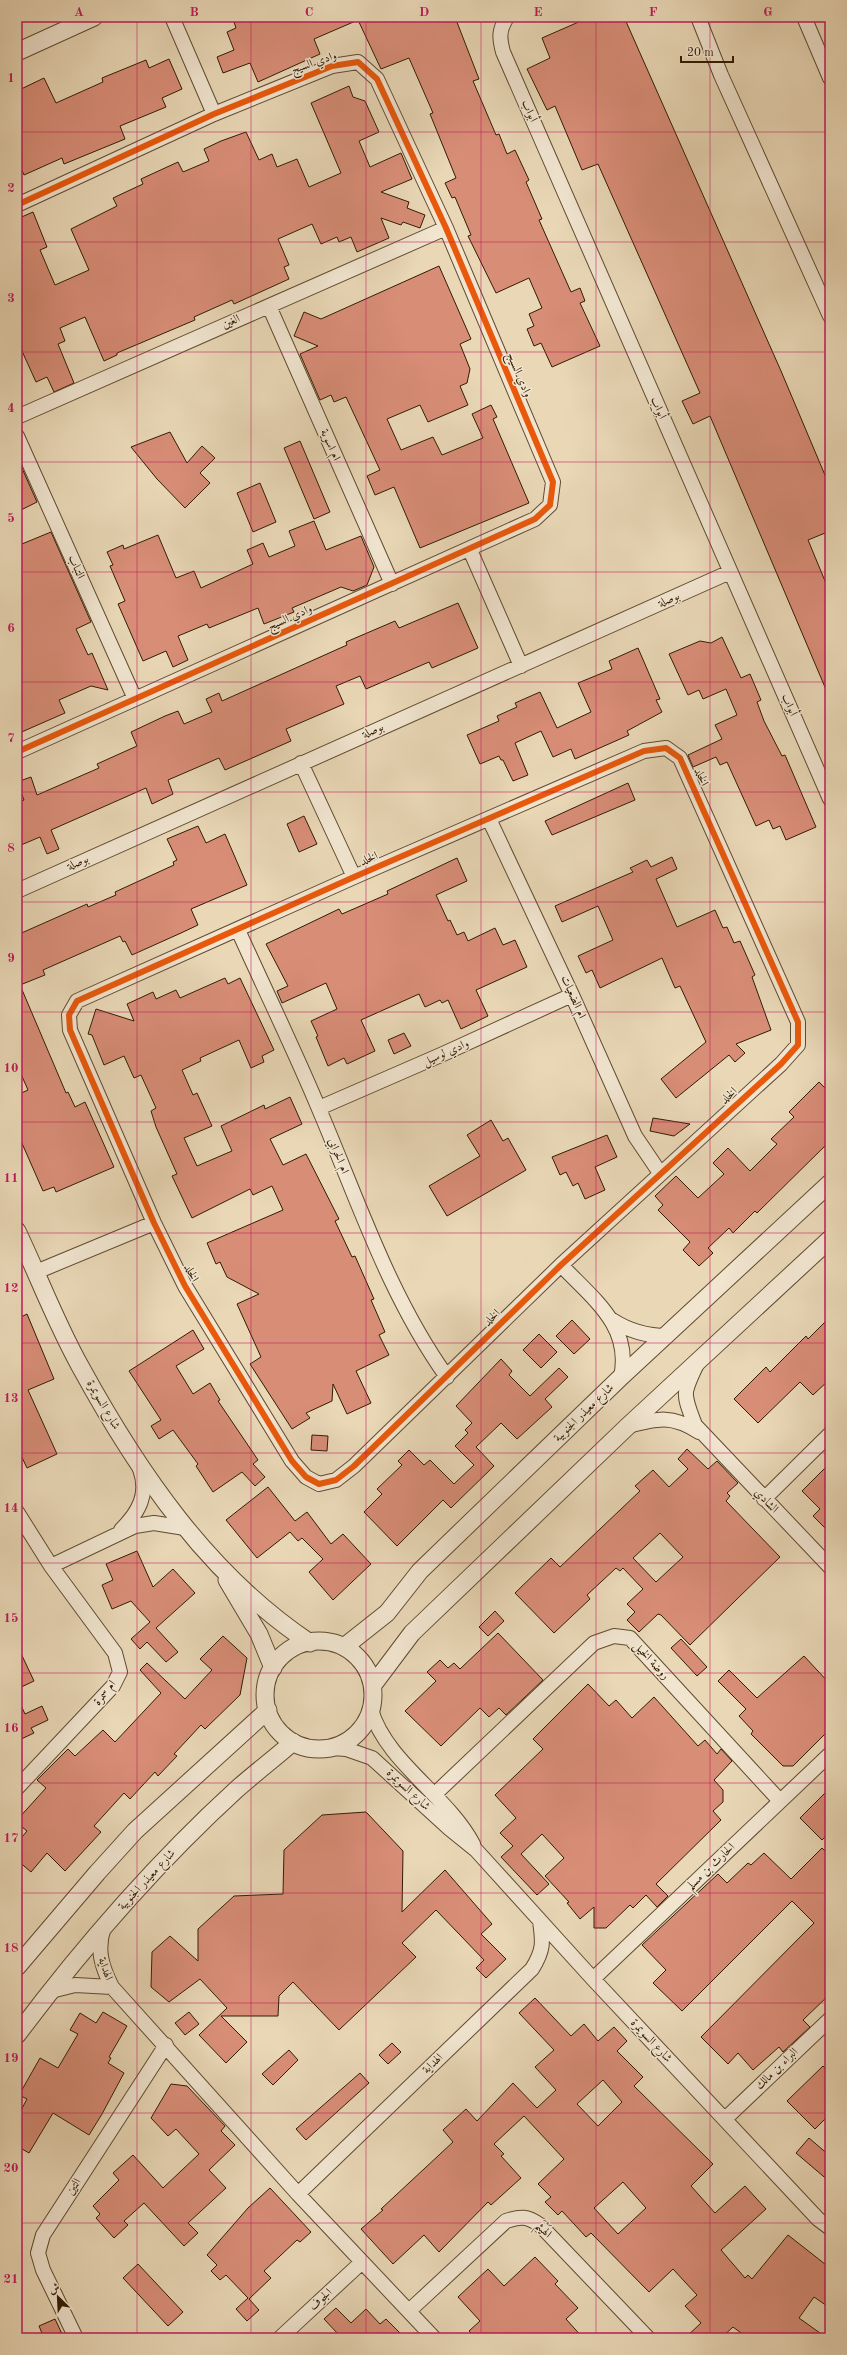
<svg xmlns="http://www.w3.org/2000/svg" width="847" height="2355" viewBox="0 0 847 2355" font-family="'Old Standard TT',Amiri,serif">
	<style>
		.building { fill: #d88d77; stroke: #311c02; fill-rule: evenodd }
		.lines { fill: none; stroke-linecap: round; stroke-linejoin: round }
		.minor-casing { stroke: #5f4b2f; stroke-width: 16 }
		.tertiary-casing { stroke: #5f4b2f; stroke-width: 19 }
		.minor { stroke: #f1e5d0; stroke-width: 14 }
		.tertiary { stroke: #f1e5d0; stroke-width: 17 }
		.cycleway-casing { stroke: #f1e5d0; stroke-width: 8 }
		.cycleway { stroke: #e8590c; stroke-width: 6 }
		.grid { fill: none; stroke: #c2185b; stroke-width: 1; stroke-opacity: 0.55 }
		.labels { text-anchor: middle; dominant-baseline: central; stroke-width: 3; stroke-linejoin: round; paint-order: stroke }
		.street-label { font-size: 12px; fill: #311c02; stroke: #f1e5d0 }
		.neatline { fill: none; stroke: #c2185b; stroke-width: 1.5 }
		.grid-label { font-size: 13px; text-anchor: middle; font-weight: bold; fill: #c2185b }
	</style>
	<rect width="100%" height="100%" fill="#e9d7b6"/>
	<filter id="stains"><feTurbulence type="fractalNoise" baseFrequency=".005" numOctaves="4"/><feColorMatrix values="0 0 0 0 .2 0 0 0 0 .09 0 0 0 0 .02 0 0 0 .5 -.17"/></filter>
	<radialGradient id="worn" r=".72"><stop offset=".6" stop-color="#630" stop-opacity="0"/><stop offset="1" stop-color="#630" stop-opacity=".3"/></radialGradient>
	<path class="building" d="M245,17H455L479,79L473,81L496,135L499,134L507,154L515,150L529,180L526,182L542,219L539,220L571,292L580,288L585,301L580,303L600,346L552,367L541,343L534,346L527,329L534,326L529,314L542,308L529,278L496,293L468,236L471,235L455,197L452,198L445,183L456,178L430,114L433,113L409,58L381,69L358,20L314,39L320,54L258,82L250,63L223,73L217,57L234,50L227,32L236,28L234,22Z
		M590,17H624L781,371L830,487V531L808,540L830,593V699L710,416L693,424L682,401L700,393L598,164L582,170L555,106L547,110L527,69L550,58L542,38Z
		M169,59L182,89L162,98L166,107L120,126L125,139L64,164L62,158L24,175L17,159V91L44,78L56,103L103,82L102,78L146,60L149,68Z
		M349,86L353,97L365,101L379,132L359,141L370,167L401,153L412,179L381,192L409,202L407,208L425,215L420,228L403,222L401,225L381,218L389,238L357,252L351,237L339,242L337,237L321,244L312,224L278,239L289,265L284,267L289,279L234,304L232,300L194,317L195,320L117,353V355L104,361L85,317L60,328L65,341L58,344L74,383L54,392L47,377L36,382L17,340V219L33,212L47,247L40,250L55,285L89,270L71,229L117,206L113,198L143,184L141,179L178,162L183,172L209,161L204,149L221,141L246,132L259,160L272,154L277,167L297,159L309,187L341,173L311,103Z
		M439,266L471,339L460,344L470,369L467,383L460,386L468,405L428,422L420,405L387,419L401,450L433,437L442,455L483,438L472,414L491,405L497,417L493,419L529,503L420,548L394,487L375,495L367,476L380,470L346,397L334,402L331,395L320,400L300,354L318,346L294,336L304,312L321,319Z
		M170,432L187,463L202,446L215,458L200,473L210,483L185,508L157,479L131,447Z
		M300,441L330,512L314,519L284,448Z
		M17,457L37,502L17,512Z
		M260,483L276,522L253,532L237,493Z
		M314,521L326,550L361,536L374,567L367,585L353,591L341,587L292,608L294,612L264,624L258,608L209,628L207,624L178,636L188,660L173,667L166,651L143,661L118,604L125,601L110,566L113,565L107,552L123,545L124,549L158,535L176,578L194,571L201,588L253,564L247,550L263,543L269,557L295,546L289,531Z
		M51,532L91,622L76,629L88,655L92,653L108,690L91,686L59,700L65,713L17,734V546Z
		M458,603L478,648L432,668L429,662L366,689L360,676L336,686L344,704L286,729L291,741L225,770L219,758L168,780L173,794L152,804L146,788L51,830L59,849L47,854L40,837L21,845L17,835V803L24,800L17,782L31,777L37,795L99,768L97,764L137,746L131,732L165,716L178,711L184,724L212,712L206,699L219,693L222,701L347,645L346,642L395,621L399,628Z
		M722,637L741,678L750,674L761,700L757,702L764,721L782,756L785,755L816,827L786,840L780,826L773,829L769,820L756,826L727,762L720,765L716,757L693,767L688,755L722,739L715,725L737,715L726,689L703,699L699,690L688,695L669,654L700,641L711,643Z
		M638,648L660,699L656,700L662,712L627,731L629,735L575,759L571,749L553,757L541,731L515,743L528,775L513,781L503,760H501L499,756L480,764L467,735L499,721L497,716L517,707L515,703L540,692L557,728L591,712L578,683L612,669L609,661Z
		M628,783L635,800L552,835L545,821Z
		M304,816L317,844L299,852L287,824Z
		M198,826L206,843L225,834L247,885L191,909L198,925L181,933L132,955L125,941L123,942L120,936L43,970L45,975L20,985L66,1093L68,1092L75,1107L85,1102L114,1167L56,1192L54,1187L43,1191L17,1132V1095L28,1090L17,1065V935L87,904L88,907L116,895L115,892L174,865L173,862L177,860L167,839Z
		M672,857L677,869L656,879L677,927L715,910L723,928L727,927L734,943L740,941L755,975L752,977L771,1030L736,1044L745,1053L735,1062L729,1055L676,1098L661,1079L706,1042L680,986L675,988L662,958L600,988L592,970L586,973L578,956L613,940L598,906L562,922L555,906L633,872L630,868L647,860L651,867Z
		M457,858L467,881L436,895L448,921L450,920L457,935L464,932L468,941L495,928L503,945L515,940L527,967L476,990L488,1016L461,1029L448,1000L442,1003L440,1000L425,1007L419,994L361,1020L375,1051L347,1064L344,1058L328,1066L316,1037L318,1036L311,1021L337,1009L326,983L282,1003L277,991L288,986L266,944L339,909L342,914L388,894L387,891Z
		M225,978L228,984L240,978L274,1050L262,1056L264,1062L251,1068L239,1040L200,1058L201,1061L182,1070L193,1095L197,1093L212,1126L184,1138L197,1166L232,1151L221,1126L264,1105L265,1109L290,1097L302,1124L270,1139L283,1165L306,1154L339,1219L335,1221L352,1257L355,1256L374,1299L371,1300L385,1332L379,1335L389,1355L356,1371L371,1403L347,1414L333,1384L332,1401L306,1413L310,1418L292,1429L250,1364L261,1357L237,1304L259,1294L227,1277L220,1262L216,1264L207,1243L283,1210L272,1186L253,1195L250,1189L192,1218L172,1176L177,1174L156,1127L151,1111L156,1108L141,1075L134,1078L124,1056L104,1065L92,1035L88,1034L96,1009L134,1021L127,1004L153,992L156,999L176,990L180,998Z
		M404,1033L411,1046L394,1054L388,1040Z
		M819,1082L830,1093V1141L757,1213L755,1211L733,1233L729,1228L708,1248L713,1253L699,1266L683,1250L690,1242L658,1210L663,1205L655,1196L676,1176L698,1198L724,1174L713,1163L728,1148L750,1171L777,1144L771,1139L794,1117L789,1112Z
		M653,1118L690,1124L674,1136L650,1131Z
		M491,1120L503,1141L508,1138L526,1170L447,1216L429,1186L480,1156L467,1135Z
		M607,1135L617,1157L595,1167L605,1190L585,1199L578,1183L573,1186L566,1172L560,1175L552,1157Z
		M27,1314L54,1379L28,1390L57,1454L27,1468L17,1447V1319Z
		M830,1317V1379L813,1395L800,1382L758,1423L734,1399L766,1367L770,1372L806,1336L808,1339Z
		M572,1320L590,1339L574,1354L556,1336Z
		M193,1330L204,1349L176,1366L193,1394L210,1383L220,1400L218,1401L258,1460L253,1464L265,1477L255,1486L242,1472L213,1492L196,1466L198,1464L173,1430L159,1439L151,1426L161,1420L129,1371Z
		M539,1334L557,1352L541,1368L523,1350Z
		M501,1359L512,1371L509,1375L530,1396L559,1368L568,1377L545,1399L552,1407L517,1439L501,1423L476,1447L494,1466L451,1508L443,1500L397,1546L364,1512L382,1494L377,1489L402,1465L398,1461L409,1450L424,1465L430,1460L454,1484L474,1465L455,1446L468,1433L465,1430L472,1423L456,1406Z
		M312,1435L328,1436L327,1451L311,1450Z
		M687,1449L708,1469L717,1461L738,1483L727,1493L730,1496L726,1501L780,1557L690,1645L661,1615L658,1614L639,1632L627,1620L635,1612L627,1604L643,1589L623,1568L620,1571L616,1568L587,1595L590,1599L554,1633L515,1593L551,1558L560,1567L640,1491L635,1486L653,1470L669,1487L688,1469L678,1459ZM660,1533L683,1557L656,1582L633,1558Z
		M830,1463V1533L813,1516L820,1509L802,1491Z
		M268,1487L295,1521L307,1512L331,1544L343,1534L371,1564L333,1600L309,1572L323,1559L302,1538L298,1541L290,1532L257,1558L226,1520Z
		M137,1551L153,1587L173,1569L195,1593L156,1628L178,1652L166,1662L147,1642L140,1649L131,1639L150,1622L131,1601L112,1609L102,1585L113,1580L106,1564Z
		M495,1611L504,1621L488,1636L479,1627Z
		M498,1633L543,1680L506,1715L499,1708L489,1717L480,1708L441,1746L405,1711L436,1681L427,1672L440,1660L448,1668L454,1663L460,1669Z
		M223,1636L247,1658L240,1695L205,1729L201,1725L174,1754L177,1756L158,1776L155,1772L130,1799L124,1793L94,1826L101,1832L65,1871L47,1853L31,1872L17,1860V1843L27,1831L17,1823V1820L46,1788L37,1780L68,1749L75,1756L103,1730L115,1742L161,1693L140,1670L147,1663L185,1699L212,1670L200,1659Z
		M681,1639L707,1667L697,1676L671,1648Z
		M17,1645L34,1681L17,1689Z
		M804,1656L830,1684V1729L793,1766H783L751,1734L753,1731L739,1716L746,1709L718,1681L729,1670L757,1698Z
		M588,1684L609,1706L616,1700L632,1718L654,1697L698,1746L705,1740L717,1754L721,1749L732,1761L714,1780L723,1790V1802L713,1811L721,1820L656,1884L668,1896L657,1907L646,1895L633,1908L630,1905L606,1928H594V1907L580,1919L567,1903L569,1902L545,1876L564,1858L542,1834L521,1854L549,1884L537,1895L501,1857L513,1846L500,1833L516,1818L495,1795L543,1749L533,1739Z
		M17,1697L25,1714L42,1706L48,1720L31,1728L34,1733L17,1741Z
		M830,1788V1832L822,1840L800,1818Z
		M366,1812L403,1851L402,1912L445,1870L492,1924L481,1934L506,1959L486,1978L476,1968L484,1960L436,1910L402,1943L416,1957L339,2030L293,1982L279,1996L278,2016H221L247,2042L226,2063L199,2035L227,2008L200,1979L169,2002L151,1987L152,1952L170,1936L198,1961V1929L234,1896L283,1894L284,1850L322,1815Z
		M822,1848L830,1856V1994L803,2020L810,2027L783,2052L779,2047L753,2070L738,2053L728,2064L701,2037L814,1923L792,1901L682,2011L653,1983L666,1970L642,1945L718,1874L727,1883L748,1863L751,1865L764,1853L791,1879Z
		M535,1998L571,2036L584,2024L598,2041L614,2027L627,2041L617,2051L643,2077L634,2086L713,2164L691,2186L715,2213L745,2186L766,2209L721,2250L745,2278L748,2275L752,2279L788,2235L830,2268V2308L814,2297L799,2318L827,2338H748L733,2327L721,2338H685L701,2323L685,2306L697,2295L673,2269L649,2292L591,2233L586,2237L562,2211L558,2215L545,2202L551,2197L538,2184L564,2159L524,2116L494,2144L504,2154L501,2156L521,2178L491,2205L488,2202L439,2252L424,2235L393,2264L361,2229L383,2210L381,2209L453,2142L443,2130L466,2109L477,2121L513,2083L537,2108L556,2090L535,2067L554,2050L519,2013ZM603,2080L622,2102L598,2126L577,2104ZM623,2182L646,2208L618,2234L594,2208Z
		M103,2012L127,2026L109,2057L111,2058L108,2063L124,2073L102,2114L89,2135L53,2113L29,2153L17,2146V2118L27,2099L19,2095L40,2058L58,2068L78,2034L70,2030L80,2013L96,2023Z
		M189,2012L199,2024L185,2035L175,2023Z
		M392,2043L401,2052L388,2064L379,2055Z
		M289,2050L298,2060L273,2085L262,2074Z
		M823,2066L830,2073V2114L815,2129L787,2101Z
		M360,2073L369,2083L306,2140L296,2129Z
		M171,2084L187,2086L225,2126L221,2131L235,2145L209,2170L226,2188L188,2223L198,2233L184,2246L144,2203L124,2221L128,2225L114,2238L96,2218L100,2214L93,2206L119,2180L113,2173L133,2155L163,2188L199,2154L176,2129L168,2136L151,2118Z
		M809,2138L830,2156V2182L796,2153Z
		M270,2188L311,2232L300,2242L297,2240L264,2271L271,2278L249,2299L259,2310L247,2321L236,2309L248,2298L226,2275L220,2280L211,2271L217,2265L207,2255L248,2208Z
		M535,2257L558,2281L555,2284L578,2308L566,2319L583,2338H476L469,2331L480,2321L458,2297L488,2269L504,2286Z
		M138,2264L183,2312L168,2326L123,2278Z
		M336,2308L351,2323L366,2309L380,2324L386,2319L405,2338H335L339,2335L324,2319Z
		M55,2319L64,2338H44L39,2326Z"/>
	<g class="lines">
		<defs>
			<path id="minor" d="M172,17L214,114
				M507,17C499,30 499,37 503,52L830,799
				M698,17L721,75L830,316
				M804,17L830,78
				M17,205L214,114L332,66L358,62L377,79L446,228L553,482L550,505L535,519L17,752
				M269,306L392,584
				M17,417L446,228
				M17,436L135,699
				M470,550L521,666
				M666,748L680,758L798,1022V1045L781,1064L561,1265L354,1466L336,1480L319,1484L306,1477L292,1461L185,1286L154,1223L70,1030L69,1015L77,1001L354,877L644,751Z
				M301,763L354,877
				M489,819L572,995L635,1136L660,1173
				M17,891L730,572
				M238,930C265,990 294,1049 319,1109C358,1200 389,1296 447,1377
				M319,1108L443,1054L572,995
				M561,1265C593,1299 632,1326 621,1377
				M36,1272L154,1223
				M612,1320C629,1331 646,1336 667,1336
				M697,1364C682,1395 683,1393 695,1425L830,1567
				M628,1426C659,1418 672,1415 699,1432
				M764,1499L830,1434
				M17,1512L51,1566L115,1653L120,1672L113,1686L17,1788
				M121,1530C139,1512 149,1494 140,1469
				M51,1566L135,1526L154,1523L185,1528
				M371,1710C387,1763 447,1795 473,1844
				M332,1748L346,1749L372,1758L450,1829L476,1850L593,1979L818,2219L830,2228
				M435,1794L594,1643L614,1636L630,1638L780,1801
				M104,1927C96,1950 102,1967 112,1987L298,2194L434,2338
				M593,1979L830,1754
				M51,1991L75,1985L112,1987
				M725,2119L830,2019
				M298,2194L532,1969C544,1950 543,1942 540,1921
				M409,2311L506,2221C521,2216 527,2216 540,2225L648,2338
				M76,2338L43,2270L38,2253L43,2235L166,2045
				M280,2338L362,2262"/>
			<path id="tertiary" d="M17,52L94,17
				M17,1231C38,1275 56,1323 80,1366C138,1472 208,1575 310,1643
				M227,1580L259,1634L273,1668
				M265 1695a54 54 0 1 1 108 0a54 54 0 1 1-108 0Z
				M344,1647L387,1613L420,1571L621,1377L830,1183
				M373,1685L412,1633L628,1426L830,1239
				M17,1967L97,1873L135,1831L268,1710
				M17,2035C83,1947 156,1863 237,1789C255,1773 275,1758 293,1742"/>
		</defs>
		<use href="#minor" class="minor-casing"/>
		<use href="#tertiary" class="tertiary-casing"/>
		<use href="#minor" class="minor"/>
		<use href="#tertiary" class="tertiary"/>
		<defs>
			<path id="cycleway" d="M17,205L214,114L332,66L358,62L377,79L446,228L553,482L550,505L535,519L17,752
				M666,748L680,758L798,1022V1045L781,1064L561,1265L354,1466L336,1480L319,1484L306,1477L292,1461L185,1286L154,1223L70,1030L69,1015L77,1001L354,877L644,751Z"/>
		</defs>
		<use href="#cycleway" class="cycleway-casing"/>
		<use href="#cycleway" class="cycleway"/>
	</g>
	<path class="grid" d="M137,17V2338M251,17V2338M366,17V2338M481,17V2338M596,17V2338M710,17V2338M17,132H830M17,242H830M17,352H830M17,462H830M17,572H830M17,682H830M17,792H830M17,902H830M17,1012H830M17,1122H830M17,1233H830M17,1343H830M17,1453H830M17,1563H830M17,1673H830M17,1783H830M17,1893H830M17,2003H830M17,2113H830M17,2223H830"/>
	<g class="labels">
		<g class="street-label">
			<text transform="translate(314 63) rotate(-19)">وادي السيج</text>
			<text transform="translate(529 111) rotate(66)">أبواب</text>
			<text transform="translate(231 322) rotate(-24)">الغين</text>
			<text transform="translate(519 375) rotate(67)">وادي السيج</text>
			<text transform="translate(658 408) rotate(66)">أبواب</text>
			<text transform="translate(330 445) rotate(66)">ام اسوية</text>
			<text transform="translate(76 567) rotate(66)">التباب</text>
			<text transform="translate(669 600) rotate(-24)">بوصلة</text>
			<text transform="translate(290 618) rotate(-24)">وادي السيج</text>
			<text transform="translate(789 705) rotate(66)">أبواب</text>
			<text transform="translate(373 731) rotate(-24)">بوصلة</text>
			<text transform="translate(701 777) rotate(66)">الخلد</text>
			<text transform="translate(369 859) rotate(-23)">الخلد</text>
			<text transform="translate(78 863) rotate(-24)">بوصلة</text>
			<text transform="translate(573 997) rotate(66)">ام الضعيات</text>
			<text transform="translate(446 1053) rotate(-24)">وادي لوسيل</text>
			<text transform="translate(729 1096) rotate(-42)">الخلد</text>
			<text transform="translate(338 1156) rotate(68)">ام الحرابي</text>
			<text transform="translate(191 1273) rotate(63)">الخلد</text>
			<text transform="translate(492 1318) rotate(-44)">الخلد</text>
			<text transform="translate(103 1405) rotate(60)">شارع السويمرة</text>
			<text transform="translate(584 1413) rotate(-44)">شارع معيذر الجنوبية</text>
			<text transform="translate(766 1501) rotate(46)">الشادي</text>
			<text transform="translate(651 1661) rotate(47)">روضة الخيل</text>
			<text transform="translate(105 1693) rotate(-51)">ام سمرة</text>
			<text transform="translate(408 1790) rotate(43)">شارع السويمرة</text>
			<text transform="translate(711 1867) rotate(-44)">الحارث بن مسلم</text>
			<text transform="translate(147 1880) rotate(-47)">شارع معيذر الجنوبية</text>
			<text transform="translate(105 1969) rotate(70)">الهداية</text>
			<text transform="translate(651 2041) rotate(47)">شارع السويمرة</text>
			<text transform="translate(433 2064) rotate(-44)">الهداية</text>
			<text transform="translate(777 2069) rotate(-44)">البراء بن مالك</text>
			<text transform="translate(74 2187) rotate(-57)">التين</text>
			<text transform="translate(543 2230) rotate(43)">الهَيْثَم</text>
			<text transform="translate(321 2300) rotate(-43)">الجوف</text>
		</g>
	</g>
	<rect width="847" height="2355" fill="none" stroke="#e9d7b6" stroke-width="44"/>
	<g transform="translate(58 2297) rotate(336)" stroke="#f1e5d0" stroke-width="3" paint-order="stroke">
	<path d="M0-3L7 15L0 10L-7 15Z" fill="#311c02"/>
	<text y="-6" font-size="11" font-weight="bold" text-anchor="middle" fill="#311c02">ش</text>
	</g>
	<path d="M681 56v6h52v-6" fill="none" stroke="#311c02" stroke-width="2"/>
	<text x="687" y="56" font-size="12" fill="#311c02" stroke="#f1e5d0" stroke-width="3" paint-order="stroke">20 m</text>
	<rect x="22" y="22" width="803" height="2311" class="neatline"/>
	<g class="grid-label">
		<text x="79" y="16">A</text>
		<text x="194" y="16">B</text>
		<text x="309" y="16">C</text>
		<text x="424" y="16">D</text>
		<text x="538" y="16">E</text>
		<text x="653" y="16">F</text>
		<text x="768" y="16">G</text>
		<text x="11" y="82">1</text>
		<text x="11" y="192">2</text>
		<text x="11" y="302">3</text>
		<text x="11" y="412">4</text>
		<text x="11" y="522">5</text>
		<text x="11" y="632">6</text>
		<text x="11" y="742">7</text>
		<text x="11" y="852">8</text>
		<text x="11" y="962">9</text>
		<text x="11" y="1072">10</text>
		<text x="11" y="1182">11</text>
		<text x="11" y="1292">12</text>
		<text x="11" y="1402">13</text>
		<text x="11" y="1512">14</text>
		<text x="11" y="1622">15</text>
		<text x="11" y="1732">16</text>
		<text x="11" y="1842">17</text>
		<text x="11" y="1952">18</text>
		<text x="11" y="2062">19</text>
		<text x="11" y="2172">20</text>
		<text x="11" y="2283">21</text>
	</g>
	<rect width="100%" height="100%" filter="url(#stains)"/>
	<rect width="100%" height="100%" fill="url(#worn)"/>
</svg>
